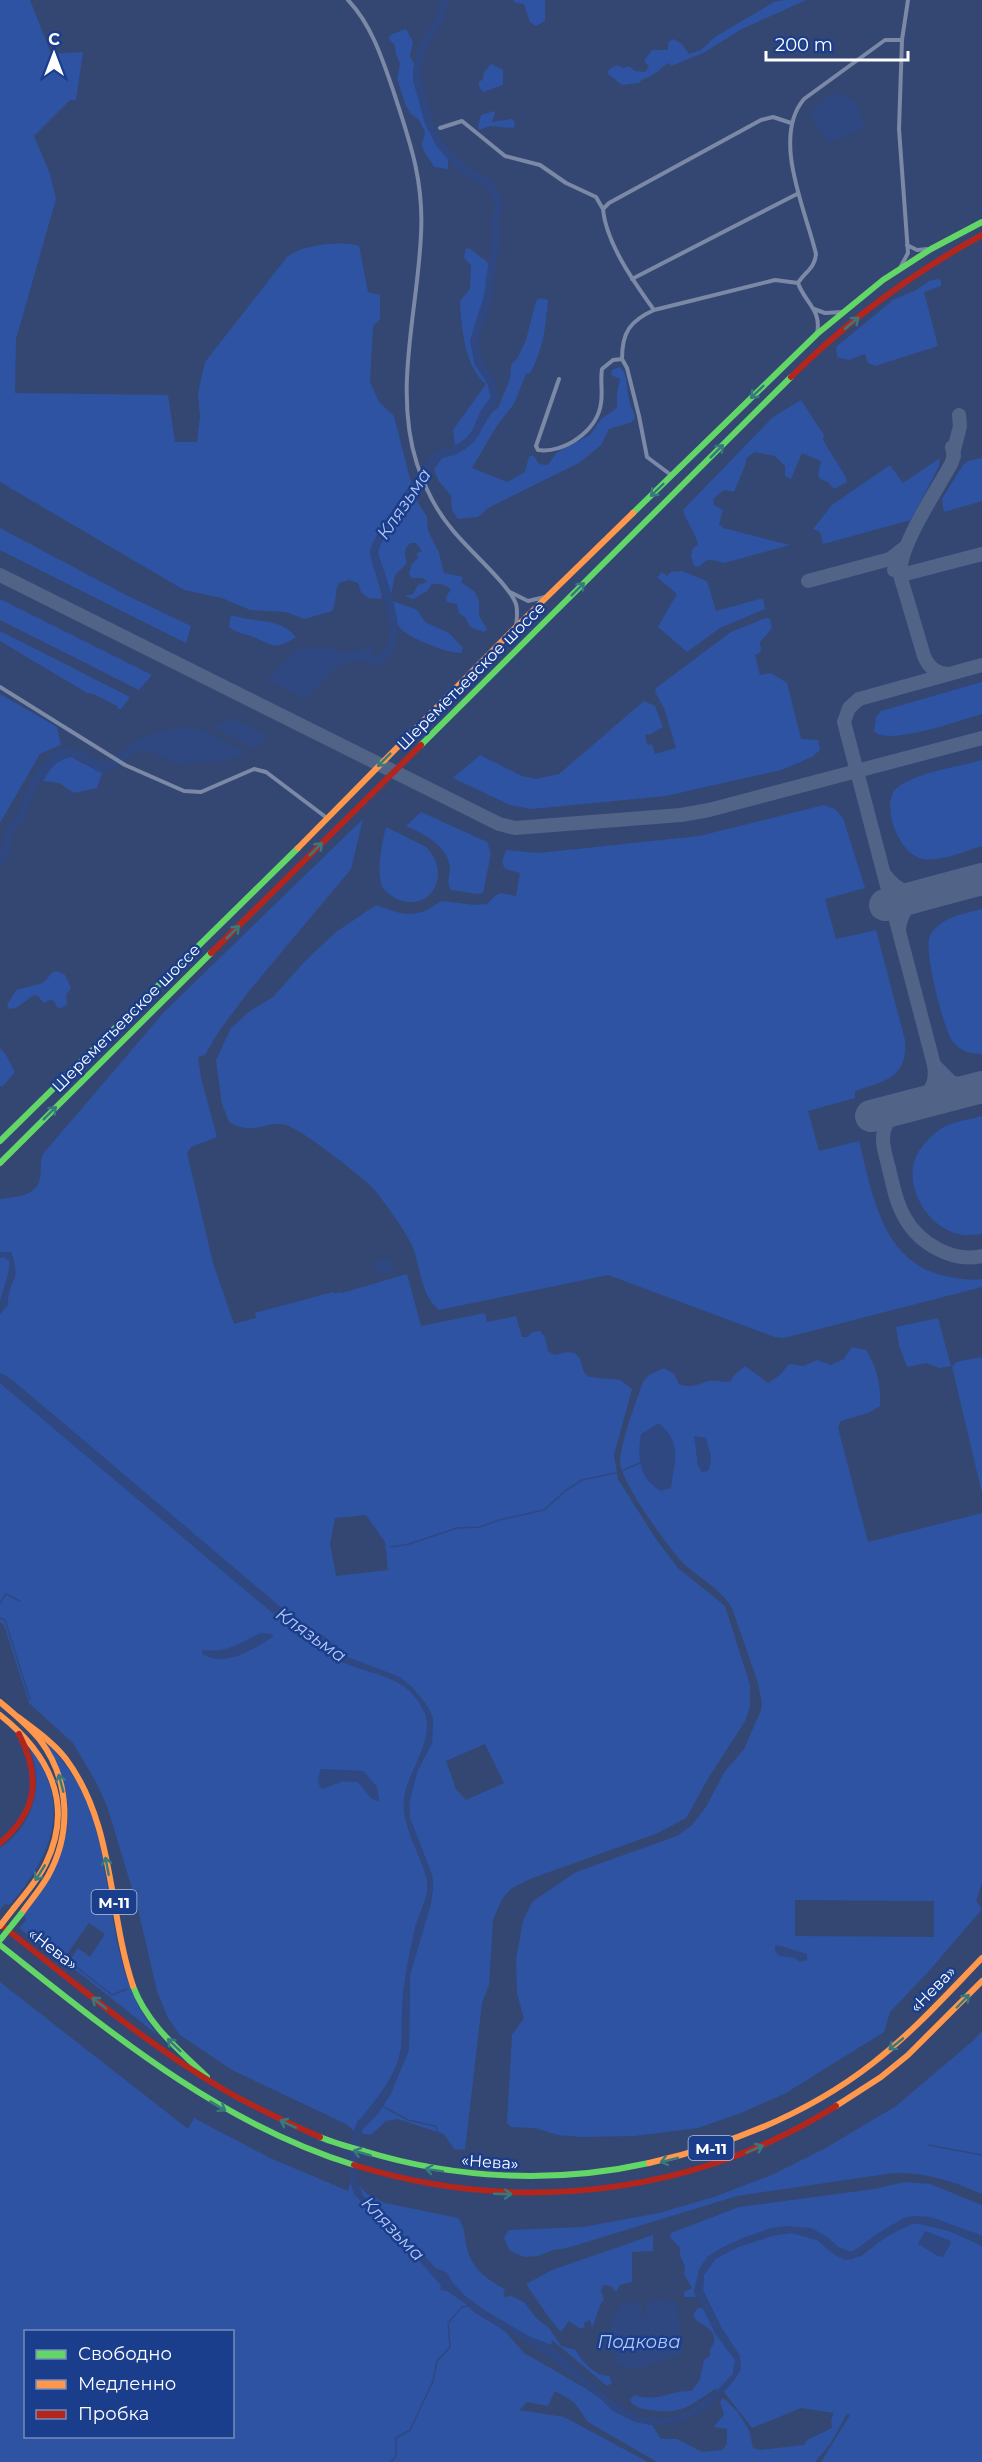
<svg xmlns="http://www.w3.org/2000/svg" width="982" height="2462" viewBox="0 0 982 2462" font-family="Montserrat,sans-serif">
	<style>
		.green { fill: #2e53a2; fill-rule: evenodd }
		.water { fill: #2f4881 }
		.pier { fill: #344772 }
		.lines { fill: none; stroke-linecap: round; stroke-linejoin: round }
		.stream { stroke: #2f4881; stroke-width: 1.5 }
		.river { stroke: #2f4881; stroke-width: 8 }
		.taxiway { stroke: #526388; stroke-width: 14 }
		.runway { stroke: #526388; stroke-width: 32 }
		.street { stroke: #7b88a6; stroke-width: 4 }
		.fast { stroke: #63d668; stroke-width: 6 }
		.slow { stroke: #ff974d; stroke-width: 6 }
		.jam { stroke: #b3261e; stroke-width: 6 }
		.fast-bridge { stroke: #63d668; stroke-width: 6 }
		.slow-bridge { stroke: #ff974d; stroke-width: 6 }
		.oneway { stroke: #377a7e }
		.labels { text-anchor: middle; dominant-baseline: central; stroke-width: 5; stroke-linejoin: round; paint-order: stroke }
		.shield { fill: #1a3d8c; stroke: #bac5dc; stroke-width: 1.5 }
		.shield-label { font-size: 15px; font-weight: bold; fill: #fff }
		.street-label { font-size: 16px; fill: #fff; stroke: #1a3d8c }
		.water-label { font-size: 18px; font-style: italic; fill: #b1c7f5; stroke: #1a3d8c }
	</style>
	<rect width="100%" height="100%" fill="#344772"/>
	<path class="green" d="M0,0H30L51,54L83,52L76,100H70L34,136L50,174L56,199L16,339L15,393L168,395L175,442H197L200,416L198,393L205,362L287,257C301,245 342,240 359,246L368,292L380,295V319L373,326L370,382L379,402L394,416L411,483V490L400,500L375,542L372,561L382,596L381,599L368,598L361,592L358,583L349,580L339,583C334,592 337,601 332,611L304,619L286,612L250,610L222,598L184,590L0,482Z
		M513,0H545V21L536,26L530,22L524,4L514,2Z
		M785,0H806L742,29L703,53L671,66L669,63C662,66 659,72 652,75C647,79 644,77 639,83L622,85L607,73L610,69L617,65L624,68L629,66L635,71L645,72L649,66L644,61L652,50H668V42L673,39L682,44L689,54L701,50L715,37L774,2Z
		M406,29L413,42L410,56L415,65L416,86L424,120L435,141L448,159V169L434,167C431,160 421,151 422,143C423,139 425,136 425,132L419,120L411,114L406,106L397,78L400,64L396,55L395,45L388,38L392,34Z
		M491,64L503,70V85L483,92L479,87V82L483,79L484,72Z
		M494,111L495,113L492,122L512,119L515,123L514,128L490,126L479,130L478,127L481,115Z
		M466,248C472,249 473,251 478,255C481,258 486,259 488,264C500,285 470,321 473,344C475,367 493,380 492,400C477,418 478,433 455,447L453,430L486,384C465,368 461,326 460,301L470,289L471,265L464,258Z
		M937,279L941,280V286L924,292L938,346L875,366L868,363L865,354L848,360L837,357L836,347L893,300L916,290L929,281Z
		M540,298L548,300C546,325 543,351 530,373L526,374L514,404L498,424L472,468L507,482L525,472L529,456H534L539,464L548,465L556,453L590,435L601,419L617,408V393L620,379L611,375L612,370L620,367C629,376 626,388 629,399C630,406 634,411 635,418L632,422L609,429L601,445L579,463L488,508L478,517L458,519L452,510L451,496L438,480L434,470L442,458L464,450L473,442L492,412L498,408L510,379L511,365L518,357L526,340L536,301Z
		M801,400L824,435L823,440L845,476L847,482L834,489L828,482L820,479L818,475L821,461L802,453L791,479L785,476V466L775,456L755,452L746,458V463L734,492L724,490L713,499L714,505L723,510L719,524L723,528L790,545L724,563C712,561 709,556 699,567L694,566L691,557L693,548L698,545C696,533 686,522 683,510L773,417Z
		M940,458L939,466L911,520L823,544L820,532L813,529L832,505L890,465L903,483Z
		M982,458V501L944,512L942,499L963,465L968,461Z
		M414,496L427,517L428,531L439,553L444,573L463,577L461,582L475,592L479,601V616L487,629L484,632L470,627L466,618L459,613L457,604L447,602L446,597L451,589L442,584H432L427,591L413,599L404,596L413,594L418,585L427,582L423,578H412L409,574L412,564L418,558L417,553L422,551L416,543H411C401,550 407,555 406,564L395,575L391,596L377,549L399,511Z
		M0,528L126,595L191,626L186,643L0,550Z
		M682,571L707,581L716,611L763,598L765,609L720,628L687,652L658,627L677,594L657,577L662,572L667,576L671,572Z
		M0,599L152,675L139,690L0,620Z
		M393,601L417,610L425,622L449,633L463,648L461,653C449,654 402,636 398,625C395,618 395,609 393,601Z
		M231,615C253,623 280,617 296,637C272,652 273,644 251,636C242,633 237,633 229,627Z
		M766,618L770,619L772,628L760,642L761,652L755,655L760,675L771,673L787,683L801,739L818,740L820,750L812,757L781,770L666,796L532,809L510,805L453,778L480,755L522,776L535,779L559,774L644,701L655,706L663,727L649,735L645,734L647,745L652,744L655,754L676,748L664,708L655,692L656,688L731,632Z
		M0,631L130,697L121,709H118L117,706L94,694L87,693L0,641Z
		M982,682V714C963,719 887,747 874,731L876,717L881,711Z
		M0,694L57,727L61,745L40,754L0,823Z
		M71,757L102,773L97,788L74,793L59,783L43,781C50,768 56,760 71,757Z
		M982,760V846C964,851 941,862 923,859C897,854 879,801 898,787C918,772 958,767 982,760Z
		M824,805L835,809L843,818L865,888L825,899L836,939L876,930L905,1040C908,1078 885,1081 855,1091V1098L808,1111L819,1151L859,1141C872,1192 881,1259 941,1275C954,1278 969,1281 982,1279V1287L784,1338L775,1337L608,1275L439,1310C421,1295 421,1269 413,1248C409,1236 381,1197 372,1187C357,1173 304,1131 286,1125C268,1119 255,1137 229,1122L222,1104L216,1060L231,1028L250,1011L273,997L305,961L336,932L376,905C403,915 416,920 441,901L475,905L487,904L496,895L501,893L516,896L520,873L505,869L502,862L506,850L539,853L699,836Z
		M421,812L487,842L491,853L483,893L477,894L451,890C446,883 450,876 450,867C448,846 423,833 406,826Z
		M363,819L351,869L249,991L219,1031L205,1055L198,1057L201,1078L217,1137L191,1147L187,1153L213,1263L234,1324L256,1318L255,1313L333,1292L334,1294L341,1292L342,1293L407,1274L421,1326L485,1313L487,1322L516,1316L522,1337H527L533,1332L540,1331L545,1337L548,1351L554,1355L568,1352L575,1353L580,1359L584,1372L589,1377L620,1380L632,1389L614,1455L618,1479L656,1539L678,1568L725,1606L750,1685V1707L745,1721L709,1777L686,1818L658,1833L530,1879L512,1888L502,1899L493,1920L489,1985L482,2003L465,2150L454,2149L444,2134L397,2119L386,2121L371,2135L359,2133L378,2114L409,2050L410,1975L431,1903L433,1886L432,1875L410,1818L409,1803L417,1772L432,1743L433,1719L428,1707L412,1687L345,1656L324,1636L305,1628L11,1379L0,1373V1314L8,1305C7,1275 28,1281 4,1252H0V1199C14,1197 37,1197 40,1178C42,1170 39,1163 43,1154L164,1012ZM366,1515L385,1542L388,1570L336,1576L330,1544L335,1518ZM485,1744L504,1783L466,1800L456,1789L446,1761Z
		M386,827L426,847C452,872 432,914 397,899C390,895 383,891 381,883C377,866 382,844 386,827Z
		M982,909V1054C970,1054 961,1051 953,1042C944,1031 923,949 930,936C940,917 963,914 982,909Z
		M57,971L65,975L71,988L66,995L67,1005L58,1009L54,1001L50,1000L43,1003L38,996L34,995L16,1008L9,1009L7,1005L16,990L43,983L53,972Z
		M0,1048L6,1055L15,1072L3,1086H0Z
		M982,1116V1234C976,1234 969,1236 964,1235C931,1232 904,1190 915,1159C920,1146 934,1132 946,1126C957,1121 971,1119 982,1116Z
		M4,1257L10,1261C9,1277 3,1287 0,1303V1258Z
		M938,1318L951,1366L939,1368L927,1363L907,1367L899,1345L896,1327Z
		M852,1347L866,1350C877,1367 881,1385 880,1406L868,1413L841,1421L838,1428L868,1542L982,1513V1883L976,1901L982,1909L930,1970L890,2012L884,2032L786,2093L741,2113L698,2128L634,2136L582,2137L558,2135L535,2128L511,2127L507,2123L512,2035L524,2018L517,1994L516,1959L523,1921L532,1902L576,1872L677,1836L691,1826L706,1807L725,1771L744,1749L761,1710L762,1703L758,1683L732,1608C720,1587 699,1579 682,1562C668,1547 619,1480 620,1461C622,1437 635,1406 643,1382L649,1375L664,1368L674,1374L679,1384C693,1389 697,1384 709,1381C716,1380 724,1382 730,1382L734,1375L745,1366L768,1383L780,1375L789,1364L804,1366L817,1360L831,1365L844,1359ZM695,1437L705,1438L711,1456L698,1466ZM795,1900L934,1901V1937L795,1936Z
		M982,1357V1493L952,1367L956,1362Z
		M0,1383L300,1636C322,1635 328,1655 345,1663C377,1677 406,1674 424,1711C436,1736 411,1768 405,1793C398,1823 421,1852 427,1880C430,1899 417,1915 414,1933C410,1957 404,1984 402,2009C401,2028 404,2045 397,2063C387,2091 367,2107 354,2131L346,2124L232,2070L180,2035L168,2018L157,1991L137,1905L108,1809L96,1782L73,1743L29,1703L4,1625L0,1622ZM320,1770L363,1771L377,1787L379,1801L372,1799L358,1782L343,1781L322,1789Z
		M41,1737C60,1756 76,1776 86,1801C118,1877 103,1970 159,2036L73,1968L71,1959L78,1948L90,1957L105,1934L89,1923L67,1954L59,1957L52,1954L19,1928L26,1920L24,1915C70,1851 87,1809 41,1737Z
		M27,1743C73,1804 54,1852 10,1905L5,1904L0,1910V1848C35,1824 46,1781 27,1743Z
		M0,1982L188,2129L194,2118L270,2158L348,2191L351,2180C358,2211 387,2226 407,2247C419,2259 431,2272 442,2285L441,2290H446L466,2304L474,2312L505,2331L524,2353L585,2388L601,2399L613,2411L635,2422L652,2425L661,2439H677L702,2452L722,2450L727,2444V2429L714,2427L724,2414L720,2402L723,2398L737,2411L749,2430L753,2448L760,2450L804,2445L807,2440L832,2428L831,2420L834,2413L801,2408L752,2428L724,2392L737,2376L740,2356L721,2327L703,2290L704,2275L715,2259L738,2247L782,2233H792L817,2240L828,2248L860,2257C876,2245 893,2229 911,2224C928,2220 967,2237 982,2246V2462H821L850,2415L847,2414L830,2444L815,2462H657L588,2422L574,2402L555,2391L548,2406L527,2402L519,2410L564,2417L648,2462H0ZM26,2332H232V2436H26Z
		M982,2031V2194C953,2181 926,2172 893,2173L737,2196L567,2248L553,2250L538,2256L524,2257L510,2251L504,2238L509,2230L583,2227L659,2213L717,2196L774,2174L824,2149L896,2106L974,2040Z
		M905,2182L930,2184L982,2205V2236L930,2217L892,2225L852,2252L838,2247L827,2237L811,2228L745,2237L707,2257L694,2291L696,2297H684V2292L692,2288L684,2274L685,2267L680,2255V2248L670,2237L671,2233L739,2207L874,2189Z
		M357,2183L367,2194L385,2203L458,2218C465,2227 464,2234 466,2245C471,2268 486,2279 505,2289L503,2297L511,2296L524,2302L537,2319L549,2328L561,2346L576,2350C581,2362 596,2376 609,2376L612,2383L607,2386L552,2340L551,2345L528,2336L484,2310L465,2296L452,2282L447,2273L436,2269L389,2221L379,2215L362,2195Z
		M653,2235V2251L632,2252V2282L620,2285L616,2292L611,2286L603,2285L601,2291L604,2300L601,2303L592,2328L590,2320L584,2323L585,2328H579L569,2321L561,2332L550,2319L526,2284L552,2270Z
		M698,2308H704L715,2333L735,2360L733,2374L718,2390L715,2389C689,2406 682,2415 650,2410C641,2409 634,2407 630,2400L635,2395C655,2403 671,2390 692,2391L700,2379L704,2360L710,2356V2349C722,2335 707,2327 696,2320L693,2314Z"/>
	<path class="water" d="M834,93L844,95L857,103L864,124L862,129L828,143L810,113L819,104Z
		M320,647L348,652L377,647L369,656L367,662L354,661L336,667L265,740L250,751L230,759L211,763L188,762L184,766L149,751L140,750L107,772H98L80,759L71,757C56,760 50,768 43,781L34,777C57,740 65,742 101,762C116,763 124,748 136,741C140,738 148,736 153,734C178,724 201,734 226,721L295,650Z
		M0,1252H11C22,1278 7,1281 8,1305L0,1314C0,1293 9,1282 10,1261L4,1257L0,1258Z
		M390,1257L394,1271L378,1276L374,1262Z
		M0,1373L11,1379L305,1628L324,1636L345,1656L400,1677L412,1687L428,1707L433,1719L432,1743L417,1772L409,1803L410,1818L432,1875L433,1886L431,1903L410,1975L409,2050L391,2094L378,2114L359,2133L354,2131C368,2106 387,2091 397,2063C404,2045 402,2028 402,2009C403,1982 409,1955 415,1928C419,1912 430,1898 427,1880C422,1852 398,1823 405,1793C411,1768 436,1736 424,1711C407,1675 377,1677 345,1663C328,1655 322,1635 300,1636L0,1383Z
		M659,1423C682,1443 675,1460 671,1488L661,1491C639,1478 637,1458 641,1434Z
		M694,1436L706,1438C709,1450 714,1459 708,1471L702,1472L698,1466Z
		M261,1633L272,1634L273,1637C252,1650 226,1668 202,1654V1650C230,1653 238,1643 261,1633Z
		M320,1769L363,1771L377,1787L379,1801L372,1799L358,1782L343,1781L322,1789L318,1783Z
		M778,1945L807,1954V1960L800,1962L794,1958L779,1956L775,1951V1946Z
		M351,2180L357,2183L362,2194L379,2215L389,2221L436,2268L447,2273L452,2282L465,2296L484,2310L528,2336L551,2345L606,2395L629,2411L641,2416L656,2418L673,2417L688,2411L718,2390L733,2374L735,2360L715,2333L694,2291L699,2269L707,2257L719,2249L745,2237L771,2228L787,2226L811,2228L827,2237L838,2247L847,2251H854L878,2233L906,2217L918,2216L930,2217L978,2234L982,2236V2246L949,2231L914,2223L888,2236L853,2259L845,2260L833,2254L817,2240L792,2233L770,2236L738,2247L715,2259L704,2275L703,2290L721,2327L740,2356L741,2370L732,2383L709,2406L690,2418L675,2423L652,2425L635,2422L613,2411L601,2399L540,2351L474,2312C466,2303 453,2290 440,2290L441,2286L438,2282C427,2270 418,2258 407,2247C387,2226 358,2211 351,2180Z
		M925,2231L949,2240L951,2243L943,2257L938,2256L918,2244Z
		M626,2301L640,2304L642,2317H645L646,2303C655,2300 669,2300 677,2303L683,2352L679,2355C661,2361 634,2375 616,2364C610,2339 604,2320 626,2301Z"/>
	<path class="pier" d="M264,678L308,700L271,738L227,715Z
		M209,725L257,749L251,754L196,726Z"/>
	<g class="lines">
		<path class="stream" d="M621,1471L640,1463
			M391,1547L409,1544L457,1528L480,1527L499,1520L544,1510L565,1491L582,1480L616,1473
			M0,1603L6,1594L20,1601
			M0,1618L5,1620L30,1700
			M0,1686L18,1702
			M74,1965L112,1995L127,1989
			M0,1968L79,2034H84
			M382,2106L408,2120L435,2126L443,2141
			M928,2145L982,2155
			M391,2462L396,2456V2438L410,2430L433,2381L437,2361L450,2347L448,2323L462,2307L469,2306"/>
		<path class="river" d="M360,657L378,660C407,645 388,597 381,574C378,567 374,559 374,552C376,536 425,471 437,455L454,451L470,440L476,432L484,413L495,398L491,382L478,362L474,341L488,296L496,236L494,222L499,208L496,195L488,184L461,168L440,144L429,123L417,80V70L422,48L441,16L444,0
			M0,861L5,855L9,829L19,820L33,785L42,769
			M358,2193C349,2174 353,2141 361,2123"/>
		<path class="taxiway" d="M953,454L960,426L959,415
			M894,570L909,573L982,554
			M0,575L499,824L515,828L681,815L709,810L982,738
			M808,581L890,559L904,548
			M949,674C936,673 929,668 924,656L900,575C899,545 936,492 951,464L954,456L952,447
			M886,876C898,892 911,895 931,892C913,899 901,909 899,929
			M934,1065C941,1106 899,1098 886,1125C879,1139 886,1155 889,1169C893,1185 896,1203 905,1218C919,1243 952,1263 982,1256
			M974,1089L951,1082L934,1065L844,722L849,708L859,699L982,665"/>
		<path class="runway" d="M885,905L982,879
			M871,1116L982,1087"/>
		<path class="street" d="M348,0C372,25 383,61 394,93C410,142 424,181 421,234C418,310 393,390 417,464C425,488 435,509 451,528C466,548 509,584 516,604C518,611 517,619 516,626
			M440,128L462,121L505,156L540,165L566,183L596,197L603,209
			M907,245L917,250L928,249
			M901,266L908,253L899,129L902,40L908,0
			M632,279L797,194
			M798,283C805,272 815,268 816,254C806,211 771,138 804,99L885,40H902
			M798,283C805,303 822,310 817,333
			M814,309L825,313L842,312
			M654,310C634,282 606,243 603,209L609,203L761,120L773,117L791,123
			M622,359C622,332 630,321 654,310L775,280L798,283
			M559,379L536,446L538,450C564,454 598,430 601,403C603,392 600,380 602,369L613,360L622,359L627,368L639,416L647,457L671,475
			M510,592L528,601L545,597
			M0,687L125,765L184,791L201,792L254,769L266,772L327,818"/>
		<path class="fast" d="M633,513L817,334L883,280L931,249L982,222
			M421,745L791,377
			M0,1141L298,848
			M0,1163L211,953
			M0,1945C110,2032 218,2123 354,2165
			M133,1986C147,2024 178,2049 207,2077
			M320,2137C334,2143 349,2147 364,2151C455,2179 555,2184 649,2163"/>
		<path class="slow" d="M298,848L516,627L633,513
			M0,1702C14,1714 29,1726 40,1740C70,1780 72,1833 48,1876C40,1890 30,1901 21,1914
			M0,1715C48,1753 75,1803 46,1863C38,1880 25,1894 14,1908
			M18,1717C35,1730 53,1742 66,1759C115,1825 108,1912 133,1986
			M836,2106L881,2077L908,2055L982,1981
			M649,2163C729,2145 808,2114 873,2063C913,2032 947,1994 982,1958"/>
		<path class="jam" d="M791,377C847,321 913,273 982,235
			M211,953L421,745
			M0,1843C38,1811 41,1777 19,1734
			M0,1924C72,1981 142,2041 221,2088C253,2107 286,2122 320,2137
			M354,2165C516,2215 691,2197 836,2106"/>
		<path class="fast-bridge" d="M0,1940L21,1914"/>
		<path class="slow-bridge" d="M0,1926L14,1908"/>
	</g>
	<defs><path id="oneway-shaft" d="M-6 0H5M1.5-3L5.5 0L1.5 3" fill="none" stroke-width="1.6" stroke-linecap="round" stroke-linejoin="round" transform="scale(1.5)"/></defs>
	<g class="oneway">
		<use href="#oneway-shaft" transform="translate(852 323) rotate(-40)"/>
		<use href="#oneway-shaft" transform="translate(757 392) rotate(136)"/>
		<use href="#oneway-shaft" transform="translate(717 451) rotate(-45)"/>
		<use href="#oneway-shaft" transform="translate(657 490) rotate(136)"/>
		<use href="#oneway-shaft" transform="translate(578 589) rotate(-45)"/>
		<use href="#oneway-shaft" transform="translate(384 760) rotate(135)"/>
		<use href="#oneway-shaft" transform="translate(316 849) rotate(-45)"/>
		<use href="#oneway-shaft" transform="translate(233 932) rotate(-45)"/>
		<use href="#oneway-shaft" transform="translate(50 1113) rotate(-45)"/>
		<use href="#oneway-shaft" transform="translate(61 1783) rotate(-105)"/>
		<use href="#oneway-shaft" transform="translate(107 1866) rotate(-101)"/>
		<use href="#oneway-shaft" transform="translate(40 1873) rotate(122)"/>
		<use href="#oneway-shaft" transform="translate(963 2001) rotate(-46)"/>
		<use href="#oneway-shaft" transform="translate(99 2003) rotate(-142)"/>
		<use href="#oneway-shaft" transform="translate(896 2044) rotate(141)"/>
		<use href="#oneway-shaft" transform="translate(174 2045) rotate(-136)"/>
		<use href="#oneway-shaft" transform="translate(218 2106) rotate(31)"/>
		<use href="#oneway-shaft" transform="translate(288 2124) rotate(-155)"/>
		<use href="#oneway-shaft" transform="translate(755 2149) rotate(-23)"/>
		<use href="#oneway-shaft" transform="translate(362 2153) rotate(-164)"/>
		<use href="#oneway-shaft" transform="translate(669 2160) rotate(166)"/>
		<use href="#oneway-shaft" transform="translate(434 2170) rotate(-171)"/>
		<use href="#oneway-shaft" transform="translate(503 2194) rotate(2)"/>
	</g>
	<g class="labels">
		<g class="shield">
			<rect x="91.5" y="1890" width="45" height="24" rx="4.5"/>
			<rect x="688.5" y="2136" width="45" height="24" rx="4.5"/>
		</g>
		<g class="shield-label">
			<text x="114" y="1902">М-11</text>
			<text x="711" y="2148">М-11</text>
		</g>
		<g class="street-label">
			<text transform="translate(471 676) rotate(-45)">Шереметьевское шоссе</text>
			<text transform="translate(126 1018) rotate(-45)">Шереметьевское шоссе</text>
			<text transform="translate(53 1949) rotate(38)">«Нева»</text>
			<text transform="translate(933 1989) rotate(-46)">«Нева»</text>
			<text transform="translate(490 2162) rotate(4)">«Нева»</text>
		</g>
		<g class="water-label">
			<text transform="translate(404 504) rotate(-56)">Клязьма</text>
			<text transform="translate(311 1635) rotate(35)">Клязьма</text>
			<text transform="translate(393 2229) rotate(46)">Клязьма</text>
			<text x="639" y="2342">Подкова</text>
		</g>
	</g>
	<rect x="24" y="2330" width="210" height="108" fill="#1a3d8c" stroke="#768bba" stroke-width="1.5"/>
	<rect x="36" y="2350" width="30" height="9" fill="#63d668" stroke="#768bba" stroke-width="1.5"/>
	<text x="78" y="2360" font-size="18" fill="#ffffff">Свободно</text>
	<rect x="36" y="2380" width="30" height="9" fill="#ff974d" stroke="#768bba" stroke-width="1.5"/>
	<text x="78" y="2390" font-size="18" fill="#ffffff">Медленно</text>
	<rect x="36" y="2410" width="30" height="9" fill="#b3261e" stroke="#768bba" stroke-width="1.5"/>
	<text x="78" y="2420" font-size="18" fill="#ffffff">Пробка</text>
	<g transform="translate(54 54)" stroke="#1a3d8c" stroke-width="4.5" paint-order="stroke">
	<path d="M0-4.5L10 22L0 15L-10 22Z" fill="#ffffff"/>
	<text y="-9" font-size="16" font-weight="bold" text-anchor="middle" fill="#ffffff">С</text>
	</g>
	<path d="M766 51v9h142v-9" fill="none" stroke="#ffffff" stroke-width="3"/>
	<text x="775" y="51" font-size="18" fill="#ffffff" stroke="#1a3d8c" stroke-width="4.5" paint-order="stroke">200 m</text>
</svg>
